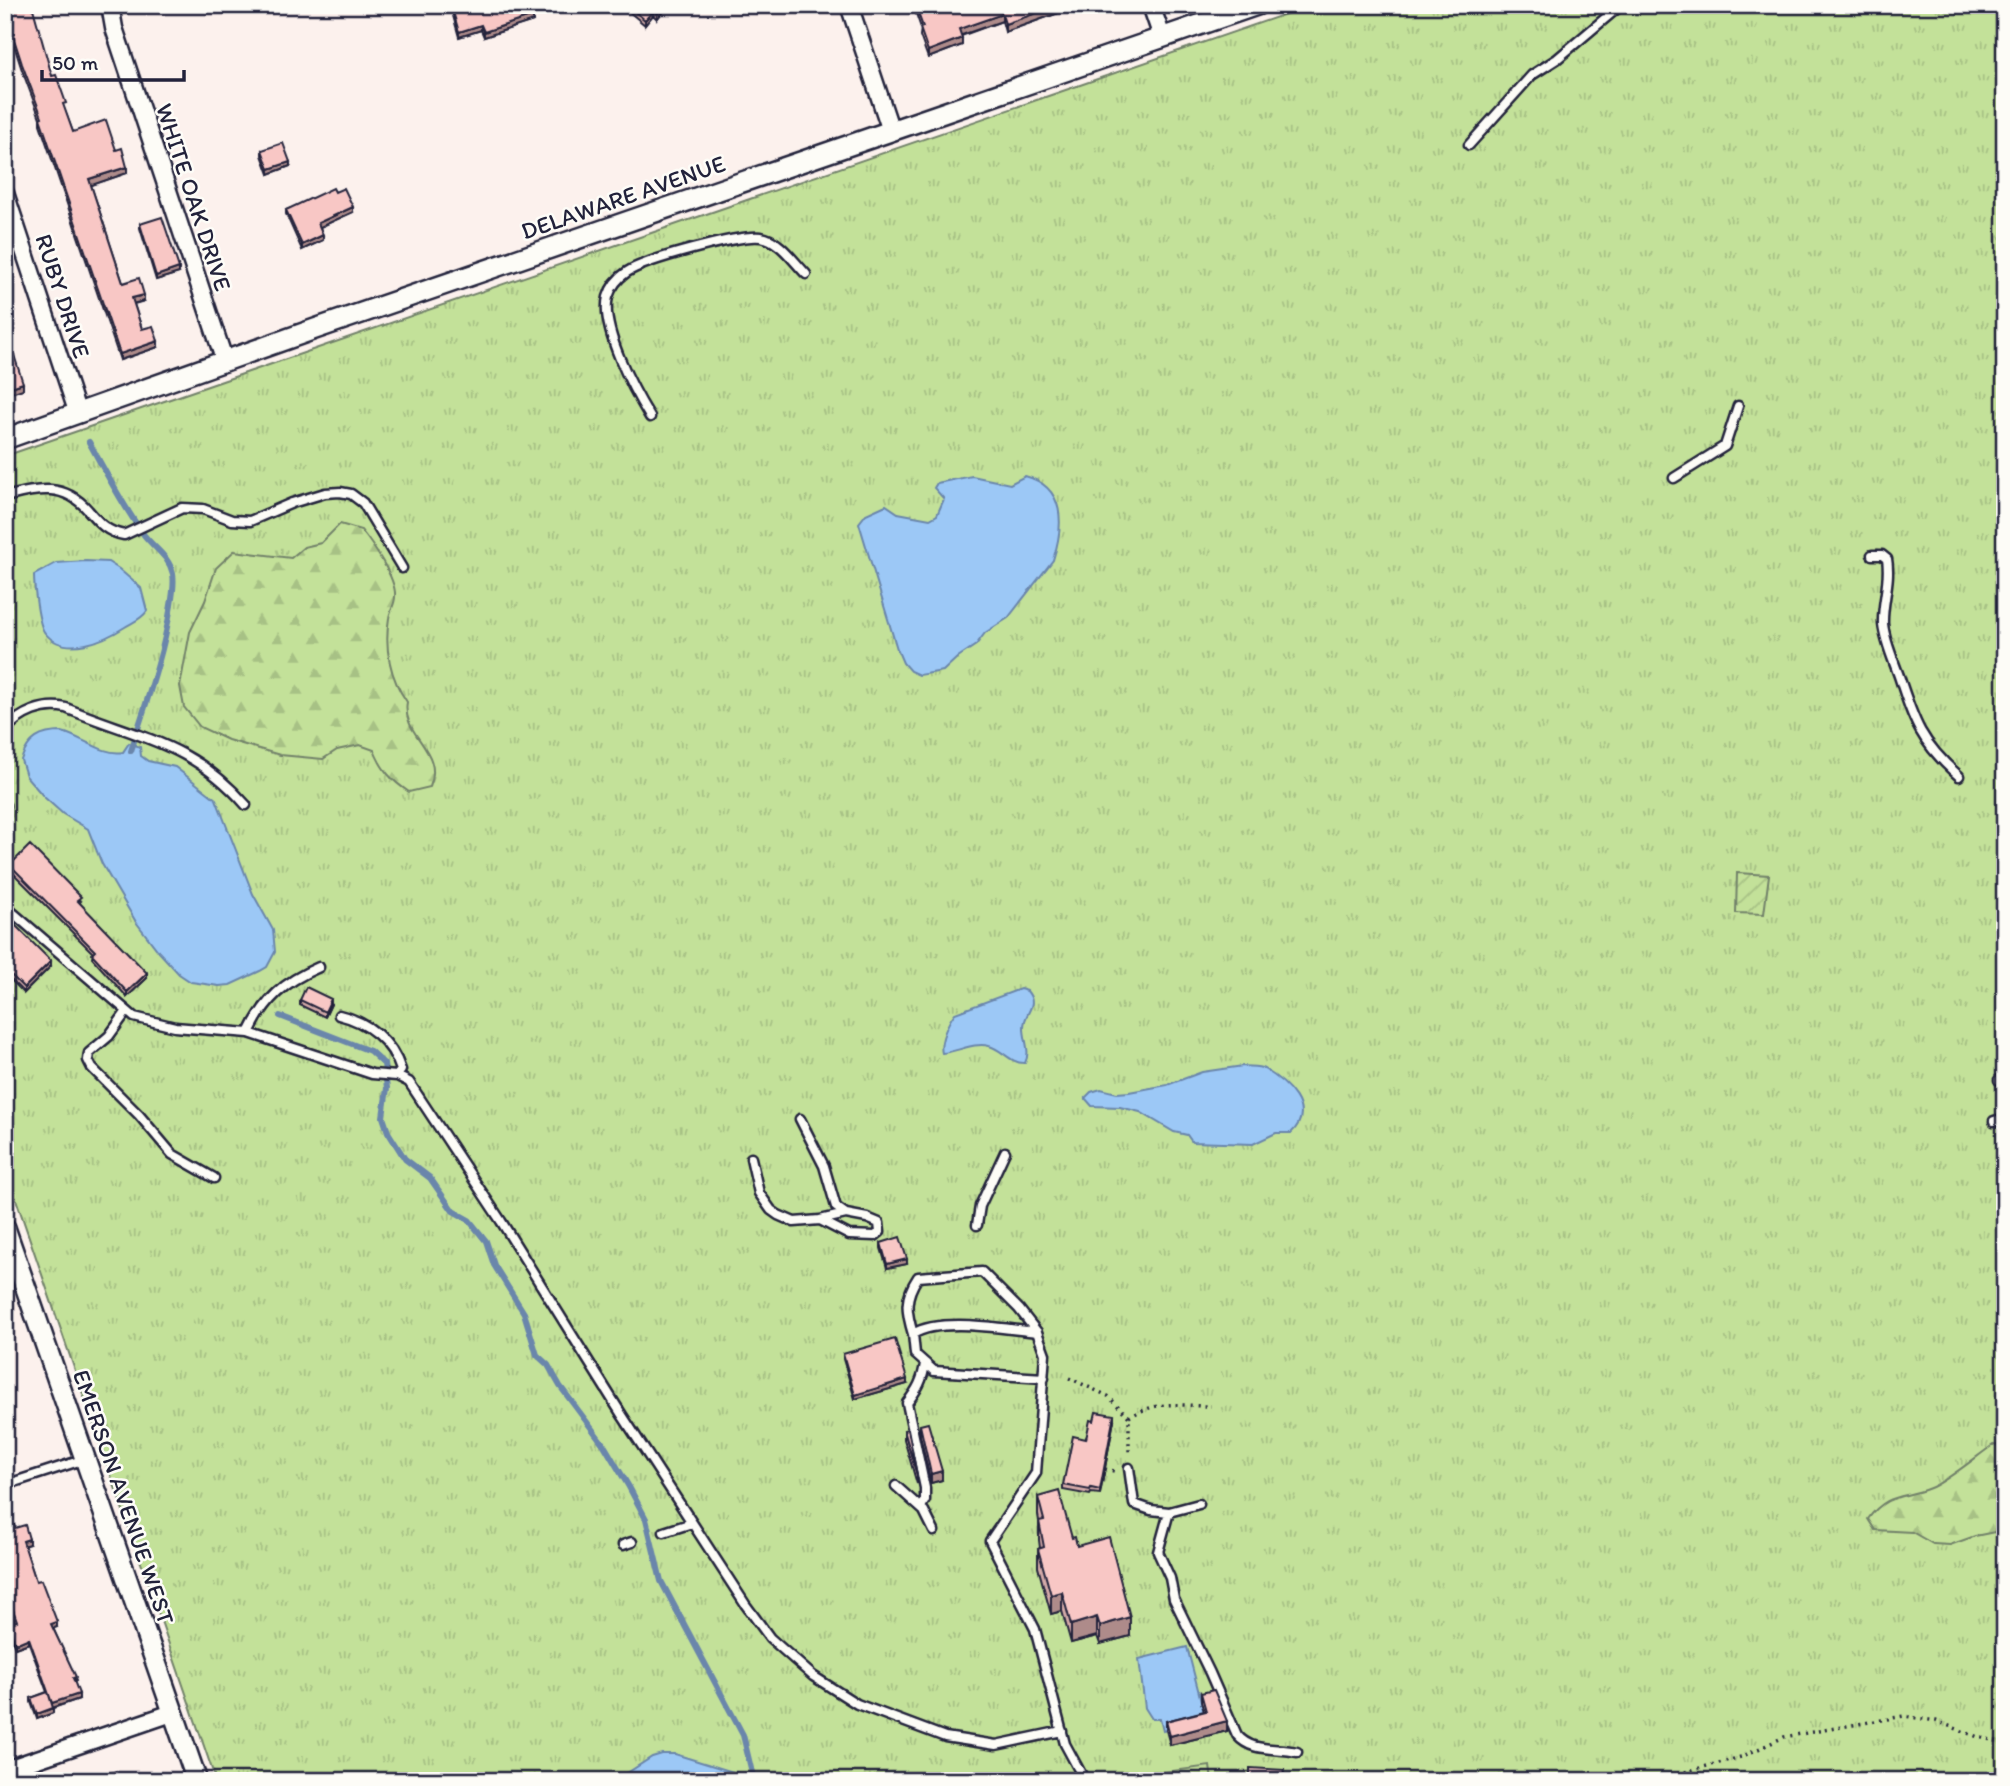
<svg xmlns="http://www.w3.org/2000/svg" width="2010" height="1786" viewBox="0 0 2010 1786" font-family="Itim,sans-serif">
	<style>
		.grass { fill: url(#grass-tufts); stroke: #72826a; stroke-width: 2 }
		.forest { fill: url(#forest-firs); stroke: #72826a; stroke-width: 2 }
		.garden { fill: url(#garden-furrows); stroke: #72826a; stroke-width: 2 }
		.pitch { fill: #c3e199; stroke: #72826a; stroke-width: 2 }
		.water { fill: #9cc8f6; stroke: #6b86ab; stroke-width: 2 }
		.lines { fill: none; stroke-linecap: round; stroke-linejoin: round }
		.stream { stroke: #6b86ab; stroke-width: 6 }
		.service-casing { stroke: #22223b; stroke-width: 13 }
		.minor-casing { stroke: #22223b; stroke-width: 21 }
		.tertiary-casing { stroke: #22223b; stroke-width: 24 }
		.path { stroke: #22223b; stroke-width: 3.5; stroke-dasharray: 2 5; stroke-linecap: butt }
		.service { stroke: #fdfcf7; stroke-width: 8 }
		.minor { stroke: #fdfcf7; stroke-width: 16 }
		.tertiary { stroke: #fdfcf7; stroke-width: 19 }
		.wall { fill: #d5aba9; stroke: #22223b; stroke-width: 2 }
		.shaded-wall { fill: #ae8b8a; stroke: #22223b; stroke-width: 2 }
		.building { fill: #f8c7c5; stroke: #22223b; stroke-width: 2 }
		.labels { text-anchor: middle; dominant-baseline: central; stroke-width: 5; stroke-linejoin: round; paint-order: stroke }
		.street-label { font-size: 24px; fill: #22223b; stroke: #fdfcf7 }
	</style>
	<defs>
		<pattern id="grass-tufts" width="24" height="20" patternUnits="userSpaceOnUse" patternTransform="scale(1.75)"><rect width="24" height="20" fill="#c3e199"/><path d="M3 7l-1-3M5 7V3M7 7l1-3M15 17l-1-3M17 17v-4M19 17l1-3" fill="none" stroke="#a7c185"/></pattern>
		<pattern id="forest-firs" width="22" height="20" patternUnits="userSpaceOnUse" patternTransform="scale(1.75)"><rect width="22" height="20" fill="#c3e199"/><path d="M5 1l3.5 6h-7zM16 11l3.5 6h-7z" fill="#a7c185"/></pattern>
		<pattern id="garden-furrows" width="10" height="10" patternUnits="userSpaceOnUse" patternTransform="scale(1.75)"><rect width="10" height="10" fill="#c3e199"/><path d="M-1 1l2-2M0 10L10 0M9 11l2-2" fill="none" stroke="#a7c185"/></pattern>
	</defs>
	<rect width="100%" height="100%" fill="#fcf1ed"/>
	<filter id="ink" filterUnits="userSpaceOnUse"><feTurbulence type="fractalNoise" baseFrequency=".0143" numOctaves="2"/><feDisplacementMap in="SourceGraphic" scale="14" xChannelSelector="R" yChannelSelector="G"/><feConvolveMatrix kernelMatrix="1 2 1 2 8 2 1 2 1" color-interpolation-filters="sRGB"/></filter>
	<g filter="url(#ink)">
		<path class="grass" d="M1312,5H2005V1781H216L5,1167V456Z"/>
		<path class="forest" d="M340,524L361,530C372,544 397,579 395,597C395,604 390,611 389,618C384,648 390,678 407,702C401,736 445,750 430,787L409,792C391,780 382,770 374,750L360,745L337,750L323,759L280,755L228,740L200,727L184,707L180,686L190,632L205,601L216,568L234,551L291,558L304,547L321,543Z
			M1993,1445L2005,1446V1530L1975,1536L1950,1545L1933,1544L1912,1532L1875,1530L1868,1519C1888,1492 1903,1499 1930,1488C1946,1482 1977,1456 1993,1445Z"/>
		<path class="garden" d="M1737,873L1769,875L1764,914L1736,913Z"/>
		<path class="pitch" d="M1210,1766L1212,1781H1143L1142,1775Z"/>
		<path class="water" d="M972,476L1010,484L1025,476C1066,487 1064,525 1053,560L1008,618L985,633L976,645L958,657L943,671L919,675L910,671L903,663L897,649L859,523L866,514L886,505L898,513L930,519L937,515L944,499L934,488L937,483Z
			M86,561L108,562L119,569L141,588L147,611C142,619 133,622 125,627C105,640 65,658 45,633C38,625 34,586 34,575L56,563Z
			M62,732C82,737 104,756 123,752L129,743L140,747L141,756L148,761L175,767L216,799L253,894L273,930L275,952L267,967L260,971L230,985L219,986L191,982L179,974L159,952L136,922L102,864L88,829L63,814L44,797L26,776L21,760C28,739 40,732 62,732Z
			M1020,989L1027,991C1040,1006 1023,1013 1024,1028C1024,1040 1031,1052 1025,1063C1011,1064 1002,1049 989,1046C974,1042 957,1052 942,1053C939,1042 948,1022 955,1013Z
			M1243,1066C1249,1067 1258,1066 1264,1069C1286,1082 1317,1109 1291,1133H1276L1253,1144L1192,1142L1187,1135L1174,1132L1140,1112L1120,1107L1092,1106L1085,1098L1091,1092L1101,1089L1117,1093L1129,1092L1167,1085L1202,1072Z
			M1187,1647L1206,1720L1163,1731L1160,1719H1152L1145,1708L1139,1659Z
			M662,1754H675L733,1772L779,1781H615L652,1757Z"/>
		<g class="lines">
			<path class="stream" d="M89,442C106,473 123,506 144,535C154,548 169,556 173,574C175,585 172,599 170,611C162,660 145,705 131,751
				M280,1016L370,1051L384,1064L387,1088L383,1117L388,1132L405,1159L430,1178L453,1211L469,1220L486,1241L494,1265L524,1313L537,1355L548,1365L560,1386L604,1445L629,1487L646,1519L661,1581L743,1735L754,1781"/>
			<defs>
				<path id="service" d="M1469,145L1532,75L1557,59L1621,5
					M650,417C634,391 600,328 608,297C611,287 618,278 627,272C645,260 740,234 761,237C780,240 793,261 806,274
					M1674,478L1725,446L1738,406
					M5,497C38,489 63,482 88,510C99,523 107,532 124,535L182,508L203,509L232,520L250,521L292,503L325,493L340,492L351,494L363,503L402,568
					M1872,555H1882L1887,559C1891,581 1882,602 1883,624C1885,642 1893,659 1899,676C1914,722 1921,743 1959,776
					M5,730C21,713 43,703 66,708C138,738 191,742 246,805
					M5,805V817
					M5,906L134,1017L175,1027L249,1033L372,1074L397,1076L409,1082L501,1221L622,1415L745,1604L770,1638L813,1676L857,1704L945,1737L996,1745L1062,1731
					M127,1011L109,1036L89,1053L88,1060L92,1068L139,1115L172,1154L214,1178
					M339,1015C368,1022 392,1041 401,1070L397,1076
					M249,1033C265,999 284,982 319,967
					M1999,1080H2005
					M1994,1121L2005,1118
					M751,1158L759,1193L771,1210L778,1215L794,1222L820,1220L849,1235L875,1236L880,1232L879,1223L867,1218L846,1214L836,1207L824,1166L800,1119
					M820,1220L846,1214
					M977,1225L980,1206L1005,1152
					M1037,1332C1003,1329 941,1317 913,1334L915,1354L934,1371L1044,1378
					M913,1334C906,1311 904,1298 918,1277L982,1272L1019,1309L1037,1332L1045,1354L1036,1473L990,1541L1035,1629L1065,1744L1085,1781
					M1129,1468L1134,1504L1151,1510L1169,1512
					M5,1485L85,1459
					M896,1486L924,1511L934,1531
					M1199,1504L1169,1512L1158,1552L1170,1578L1174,1599L1210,1673L1237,1735C1252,1753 1276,1747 1297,1752
					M921,1507L925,1500V1488L907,1403C917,1390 923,1380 925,1363
					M664,1532L692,1523
					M623,1545L632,1542"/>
				<path id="minor" d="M110,5L114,28L225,362
					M849,5L891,131
					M1151,5L1162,37
					M5,193L78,414
					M5,1770L172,1713"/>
				<path id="tertiary" d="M5,439L315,329L1257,5
					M5,1228L197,1781"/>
			</defs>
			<use href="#service" class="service-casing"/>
			<use href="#minor" class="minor-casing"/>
			<use href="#tertiary" class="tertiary-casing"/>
			<path class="path" d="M1069,1378L1108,1396L1129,1417V1454
				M1129,1417C1161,1399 1177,1406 1211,1406
				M1105,1469L1118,1472
				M1651,1781L1741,1757L1784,1737L1904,1716L1936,1721L1978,1737L2005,1743"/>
			<use href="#service" class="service"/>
			<use href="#minor" class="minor"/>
			<use href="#tertiary" class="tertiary"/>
		</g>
		<path class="wall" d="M5,5L52,76L73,132L116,150L127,173L91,185L123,283L144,301L134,304L142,329L158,347L120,360L40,124V118L22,70L5,18Z
			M450,5H532L530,6L533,21L484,37L481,30L459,37Z
			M621,5H668L657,19L653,15L645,25Z
			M913,5H1081L1005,32L1002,21L961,36L962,45L928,58L920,36L921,28Z
			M262,150L290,166L269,174L262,155Z
			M335,192L353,212L320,227L323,240L302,250L286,214V210Z
			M140,224L179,273L156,280L140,228Z
			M10,865L81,901L79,903L147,978L127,997L92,958L93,953L10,870Z
			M5,915L51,966L24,993L5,974Z
			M300,1000L331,1004L325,1017L300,1005Z
			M881,1243L907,1264L887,1268L881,1248Z
			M843,1354L907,1384L855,1399L843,1359Z
			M1114,1420L1100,1494L1091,1493L1090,1495L1063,1490V1485L1094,1421Z
			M920,1425L942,1480L931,1483L920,1435Z
			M904,1430L917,1475V1484L904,1439Z
			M1038,1497L1077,1546L1130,1636L1100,1644L1097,1636L1071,1643L1062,1611L1051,1614L1038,1567V1549L1040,1548L1039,1540V1521L1038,1515Z
			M5,1510L15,1528L29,1544L24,1545L36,1581L57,1627L53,1628L76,1681L74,1682L79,1699L53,1708V1713L37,1719L31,1702V1698L47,1692L29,1643L15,1648L9,1629V1624L15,1622L10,1606V1601H11L5,1585Z
			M1201,1693L1227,1731L1170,1745L1166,1730V1721L1204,1711L1201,1702Z"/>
		<path class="shaded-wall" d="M664,5H668L657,19V14Z
			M1059,5H1081L1005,32V24Z
			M653,11V15L645,25V20Z
			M1002,14V21L959,36V29Z
			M533,16V21L484,37V32Z
			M481,25V30L459,37V32Z
			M962,38V45L928,58V51Z
			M290,162V166L269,174V169Z
			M127,167V173L89,186V179Z
			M353,207V212L318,228V223Z
			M323,235V240L302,250V245Z
			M179,268V273L156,280V276Z
			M144,295V301L132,304V298Z
			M158,341V347L120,360V354Z
			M23,383V389L5,395V389Z
			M51,961V966L24,993V988Z
			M147,973V978L127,997V992Z
			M331,999V1004L325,1017V1012Z
			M907,1259V1264L887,1268V1264Z
			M907,1379V1384L855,1399V1395Z
			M1114,1415V1420L1100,1494V1490Z
			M942,1471V1480L931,1483V1474Z
			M29,1539V1544L23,1546V1541Z
			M1062,1592V1611L1051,1614V1595Z
			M1097,1617V1636L1071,1643V1625Z
			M1130,1617V1636L1100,1644V1626Z
			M57,1622V1627L51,1629V1624Z
			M29,1638V1643L15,1648V1644Z
			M79,1694V1699L52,1708V1703Z
			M53,1708V1713L37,1719V1714Z
			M1227,1721V1731L1170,1745V1736Z"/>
		<path class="building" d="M5,5H32L52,76L56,75L66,103L63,104L73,132L106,120L116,150L122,148L127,167L89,179L123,283L139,278L144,295L132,298L142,329L153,326L158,341L120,354L40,118L42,117L22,64L5,11Z
			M451,5H530L533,16L484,32L481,25L459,32Z
			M627,5H664L657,14L653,11L645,20Z
			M915,5H1059L1005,24L1002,14L959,29L962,38L928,51L920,28L923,27Z
			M283,143L290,162L269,169L262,150Z
			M333,188L335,192L344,188L353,207L318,223L323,235L302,245L286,210Z
			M162,217L179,268L156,276L140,224Z
			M5,327L23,383L5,389Z
			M30,845L81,897L77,900L147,973L127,992L92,954L95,951L10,865Z
			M5,915L51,961L24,988L5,969Z
			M306,987L331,999L325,1012L300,1000Z
			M900,1237L907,1259L887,1264L881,1243Z
			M895,1339L907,1379L855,1395L843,1354Z
			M1096,1412L1114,1415L1100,1490L1091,1488L1090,1490L1063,1485L1073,1436L1086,1439L1090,1420L1094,1421Z
			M928,1423L942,1471L931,1474L920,1425Z
			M908,1429L917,1475L904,1430Z
			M1059,1491L1072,1538L1075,1537L1077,1546L1109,1537L1130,1617L1100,1626L1097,1617L1071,1625L1062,1592L1051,1595L1038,1549L1044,1547L1039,1521L1044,1520L1038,1497Z
			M9,1509L15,1528L25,1525L29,1539L23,1541L36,1581L41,1580L57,1622L51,1624L76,1677L73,1678L79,1694L52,1703L29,1638L15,1644L9,1624L17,1621L10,1601L12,1600L5,1581V1510Z
			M1214,1690L1227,1721L1170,1736L1166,1721L1206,1711L1201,1693Z
			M48,1692L53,1708L37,1714L31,1698Z
			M1250,1768L1284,1770L1283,1781H1250Z
			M116,1771L119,1781H89Z"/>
	</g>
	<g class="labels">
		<g class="street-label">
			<text transform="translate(194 197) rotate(72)">WHITE OAK DRIVE</text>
			<text transform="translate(623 197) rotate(-19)">DELAWARE AVENUE</text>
			<text transform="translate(63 296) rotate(72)">RUBY DRIVE</text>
			<text transform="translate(124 1497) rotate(71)">EMERSON AVENUE WEST</text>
		</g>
	</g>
	<rect width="2010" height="1786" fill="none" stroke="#fdfcf7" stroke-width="28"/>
	<rect x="14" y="14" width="1982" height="1758" fill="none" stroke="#22223b" stroke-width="2.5" filter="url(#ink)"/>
	<path d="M42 70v10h142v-10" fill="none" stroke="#22223b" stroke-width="3.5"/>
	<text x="52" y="70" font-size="21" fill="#22223b" stroke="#fdfcf7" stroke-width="5" paint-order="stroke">50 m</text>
</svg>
